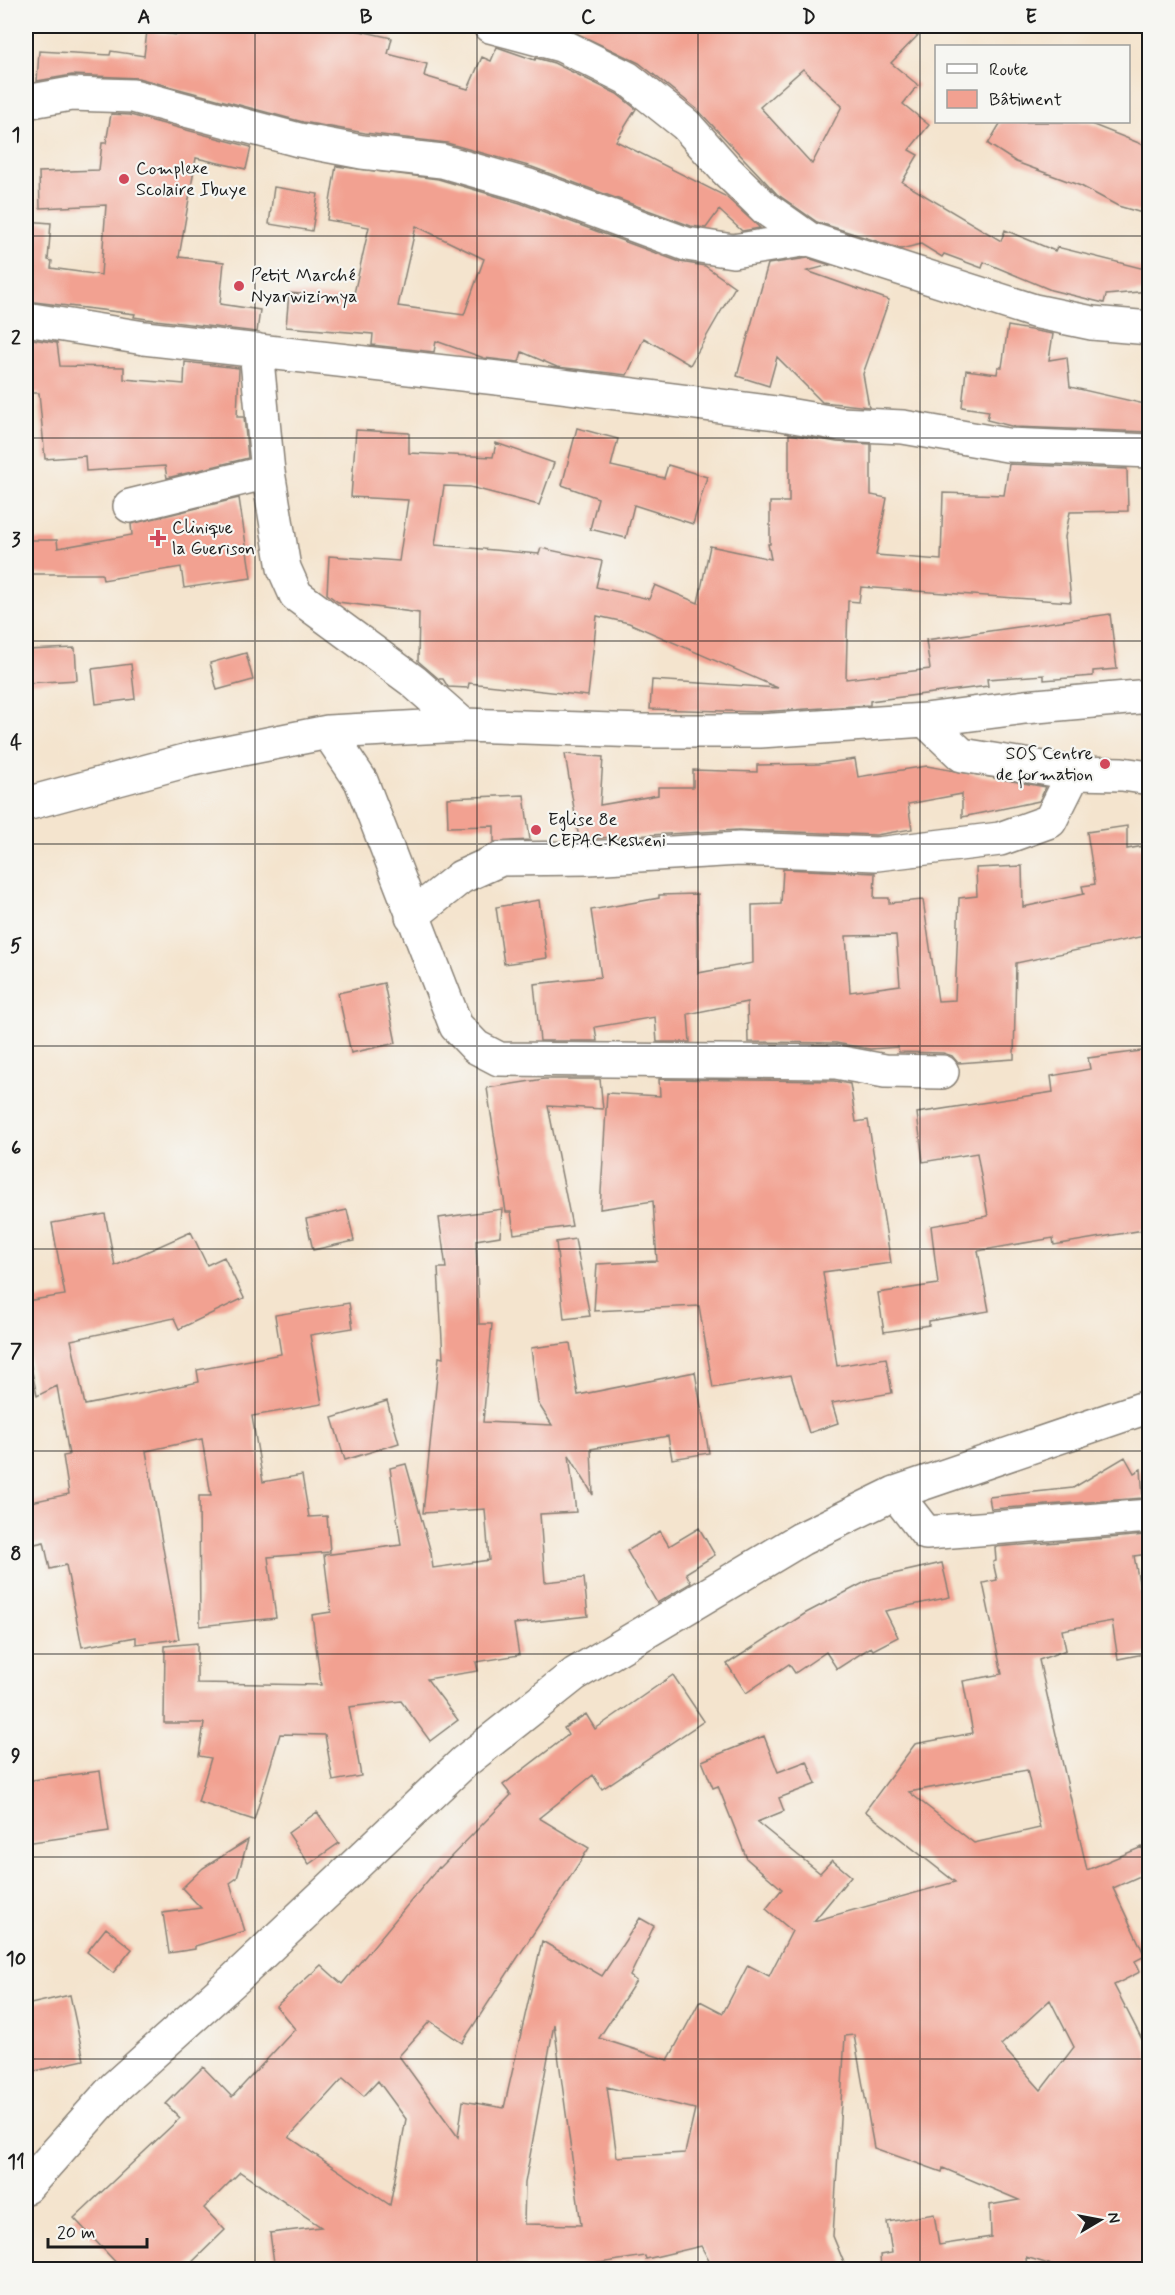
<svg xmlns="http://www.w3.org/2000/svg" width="1175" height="2295" viewBox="0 0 1175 2295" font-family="Mynerve,sans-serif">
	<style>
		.building { fill: #f2a191; fill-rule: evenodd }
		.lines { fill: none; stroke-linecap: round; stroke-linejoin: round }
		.minor-casing { stroke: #888075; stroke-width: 36 }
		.minor { stroke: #fff; stroke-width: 33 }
		.grid { fill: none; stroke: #1c1c1c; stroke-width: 1.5; stroke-opacity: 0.55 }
		.poi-dot { fill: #d1495b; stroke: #f6f6f2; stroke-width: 2 }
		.labels { text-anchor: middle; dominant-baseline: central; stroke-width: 4.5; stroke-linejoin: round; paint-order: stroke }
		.poi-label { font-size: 18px; fill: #1c1c1c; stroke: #f6f6f2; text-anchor: start }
		.neatline { fill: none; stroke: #1c1c1c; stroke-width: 2 }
		.grid-label { font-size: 20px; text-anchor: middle; font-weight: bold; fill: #1c1c1c }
	</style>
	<rect width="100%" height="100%" fill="#f6f6f2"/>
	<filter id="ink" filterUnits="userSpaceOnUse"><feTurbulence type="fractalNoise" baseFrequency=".0167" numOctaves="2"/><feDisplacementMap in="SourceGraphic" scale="12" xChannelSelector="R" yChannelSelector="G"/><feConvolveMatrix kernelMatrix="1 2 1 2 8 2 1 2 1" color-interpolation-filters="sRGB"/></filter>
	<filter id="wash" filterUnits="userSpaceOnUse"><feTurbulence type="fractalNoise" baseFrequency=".008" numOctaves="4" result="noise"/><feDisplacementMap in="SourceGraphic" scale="24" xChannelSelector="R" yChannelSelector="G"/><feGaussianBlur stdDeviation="1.35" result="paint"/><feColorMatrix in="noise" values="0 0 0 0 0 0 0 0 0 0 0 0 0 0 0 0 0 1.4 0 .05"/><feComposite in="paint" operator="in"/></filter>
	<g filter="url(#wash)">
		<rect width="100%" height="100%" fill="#f4e4ce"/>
		<g id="blocks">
			<path class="building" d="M179,26H352L351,29L392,38L388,54L427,64L424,76L468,89L482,57L491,61L497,47L535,60L536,58L554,63L617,94L636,109L616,141L725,196L760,228L742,231L719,210L706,228L691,226L532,167L447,143L365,133L303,122L138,78L72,75L37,81L39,51L110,55L111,51L144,56L147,31L177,35Z
				M561,26H927L891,63L918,85L903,104L929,125L909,150L918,155L902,182L1001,241L1005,230L1055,251L1057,247L1149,270V291L1106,295L1104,303L1051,290L984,262L982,268L944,254L942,257L921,244L901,249L817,222L777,194L698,110L639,63ZM803,69L842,106L812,164L760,107Z
				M111,114L130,115L251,147L246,169L196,158L179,257L224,262L220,304L260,310L257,332L147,319L134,317L135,314L26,301V221L51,223L48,260L52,261L51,268L101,275L106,205L40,208L39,172L99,170L102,143H106Z
				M1001,122H1086L1149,147V215L1118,206L1081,186L1016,162L988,144Z
				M336,166L438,179L520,203L680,262L705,266L735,287L690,365L644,338L627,375L557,367L522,352L519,362L484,358L436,341L434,352L372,345L373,334L286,327L289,293L353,298L369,227L327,220ZM416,226L484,259L464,315L398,306Z
				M274,187L318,194L312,231L269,224Z
				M808,258L830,265L807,271L889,300L863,374L869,407L822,402L777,357L769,386L737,376L768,264Z
				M1008,326L1053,334L1049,360L1067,357L1070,387L1149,405V432L1015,427L987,420L989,411L962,407L966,370L997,374L998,367H1002Z
				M26,338L57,343L60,366L124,367V379L184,384L185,362L239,368L237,417H244L248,458L167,478L165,466L86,471L85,456L45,459L39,393H26Z
				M577,428L618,439L611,466L664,478L668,465L707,477L693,524L634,505L626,538L590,529L598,498L562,485Z
				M356,430L409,433V453L493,457L496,443L554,463L539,505L470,487L444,486L435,545L539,554L541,548L602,561L596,587L649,599L655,585L698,603L710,546L771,559L768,544H770V502H789V434L837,442L871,444V495L887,498L876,555L941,560L943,493L1004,495L1009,464L1127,469L1128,511L1070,512L1065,537L1071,602L861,587L859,602L848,601L846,679L930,669L926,640L1110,614L1117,669L1093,671V676L1044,680V675L987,679L988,686L870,701V705L759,712L650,709L652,680L778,688L629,623L597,616L588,696L469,683L468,688L448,687L443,679H439L418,661L419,613L338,602L327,594L329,556L399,561L408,500L351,497Z
				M239,498L251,578L184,588L181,567L103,580L102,574H26V540H57L58,548L132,535L131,524Z
				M75,648L77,680L26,683V650Z
				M246,653L253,680L217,690L210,663Z
				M131,664L135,699L96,704L92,669Z
				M565,754L603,757L600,805L658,795V787H693V770L757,772V765L819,764L855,759L858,777L927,766L1046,787L1039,801L962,817V794L908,804L912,829L876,835L738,830L579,839Z
				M524,795L530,840L494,842V826L448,827L447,798Z
				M1127,826V849L1149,845V935L1016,963L1014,1059L958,1063L952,1056L943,1053L899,1052L898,1047L870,1049L836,1043L748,1042L747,1002L688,1014L690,1042H657L655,1017L595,1027L597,1041H540L534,984L601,977L591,910L659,898V895L697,894L698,973L753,963L752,905L781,904L783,869L875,873L874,898H889V903L923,900L938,1001L955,1000L959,898L977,896L976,868L1022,866L1023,907L1084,894L1082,886L1095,884L1087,832ZM896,935L900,985L850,992L846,936Z
				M539,900L547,958L504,964L496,907Z
				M384,983L396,1043L351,1053L338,993Z
				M1149,1050V1229L1054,1245L1053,1238L978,1251L989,1311L929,1321V1325L884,1332L878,1293L938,1284L931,1226L988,1216L977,1153L923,1162L917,1113L1053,1092L1051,1076L1090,1069L1088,1058Z
				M544,1079H600L603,1109L548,1106L572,1226L514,1234L511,1212H506L487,1088Z
				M659,1079L834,1081L850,1084L856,1122L868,1120L891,1263L823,1272L837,1366L886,1358L892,1393L832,1403L838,1423L809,1433L791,1375L713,1388L699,1306L594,1311L597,1264L657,1261L653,1201L600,1209L607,1093L660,1096Z
				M502,1209L500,1236L476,1240L479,1324H492L483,1422L552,1425L538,1403L531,1348L570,1343L578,1395L695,1372L709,1453L672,1459L668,1436L591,1449L593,1495L569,1455L576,1512L540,1514L545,1582L584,1578L588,1616L514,1624L519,1655L476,1662L478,1671L427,1679L458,1720L430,1741L401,1701L349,1707L361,1776L333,1781L325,1735L280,1734L254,1820L198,1802L211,1758L199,1756L204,1723H164L165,1646L197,1643V1683L321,1685L312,1615L331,1612L324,1555L401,1545L390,1468L406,1464L431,1553L433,1568L489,1560L485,1509L423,1513L439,1357L443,1358L438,1268H446L439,1218Z
				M347,1210L354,1241L313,1250L306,1219Z
				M105,1214L115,1266L191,1232L207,1265L224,1257L244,1298L179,1329L174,1318L71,1340L85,1405L199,1382L197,1370L281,1354L275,1315L349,1303L353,1328L310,1335L322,1404L252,1416L263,1482L302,1475L309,1517L327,1516L330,1552L268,1557L276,1618L200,1626L199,1496H211L202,1439L146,1451L179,1639L136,1644V1637L82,1647L66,1565L50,1569L44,1542L26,1546V1503L69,1494L63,1456L69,1455L57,1386L37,1396L26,1343V1301L65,1295L52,1223Z
				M575,1239L590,1316L564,1319L556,1242Z
				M387,1401L399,1443L345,1460L332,1418Z
				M1125,1457L1134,1473L1141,1469L1143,1498L991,1509L989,1497L1073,1488Z
				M699,1528L715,1555L686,1573L691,1583L657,1603L627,1551L660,1531L669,1546Z
				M1146,1535L1148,1554L1134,1556L1147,1625H1149V1653L1118,1659L1112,1621L1062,1630L1066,1650L1039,1660L1087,1870L1142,1847L1149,1866V1872L1113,1888L1145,1956L1135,1961L1140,1972L1114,1985L1149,2053V2270H1068L1026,2257L1027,2270H881L880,2255L892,2253L887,2222L934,2214L939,2245L991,2237L990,2205L1019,2200L943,2168L942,2172L874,2148L854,2035L845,2036L833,2236L847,2270H714L701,2246L646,2259L645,2256L593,2264L477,2263V2270H275L270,2233L321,2227L240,2172L204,2208L225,2230L184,2270H123L74,2218L180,2118L166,2104L203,2067L232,2097L295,2029L276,2006L321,1965L342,1984L439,1867L440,1868L511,1795L503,1785L568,1735L564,1728L586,1714L595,1729L673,1675L704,1721L602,1789L593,1775L539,1818L589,1848L462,2043L430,2021L399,2056L458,2137L463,2101L504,2108L542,1941L602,1976L640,1918L654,1926L630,1976L636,1981L599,2038L668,2060L700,2001L723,2013L748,1965L769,1976L792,1931L766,1909L782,1889L747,1859L718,1786L713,1788L702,1761L764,1736L778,1772L807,1761L816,1784L779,1798L784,1811L757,1822L820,1873L832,1860L851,1876L814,1921L955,1882L865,1811L915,1744L973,1733L963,1681L1002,1674L983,1583L997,1580L993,1562L996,1561L995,1547ZM1027,1770L1040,1828L974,1843L909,1792ZM1050,2000L1074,2047L1041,2090L1001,2045ZM554,2024L581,2225L524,2224L525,2183ZM343,2078L364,2096L378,2081L406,2119L390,2205L289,2137ZM607,2087L695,2109L685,2153L617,2157Z
				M942,1563L950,1597L885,1611L898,1637L873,1650L871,1647L837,1669L826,1652L795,1673L789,1664L746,1693L727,1664L806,1613L871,1579Z
				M100,1771L109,1831L26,1843V1781Z
				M317,1812L339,1843L309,1864L288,1833Z
				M248,1840L237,1878L230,1883L245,1931L195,1946V1949L169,1953L163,1913L201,1908L182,1888L203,1868Z
				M106,1928L132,1949L113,1973L87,1952Z
				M70,1995L84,2060L26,2073V2005Z"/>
		</g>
	</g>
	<g filter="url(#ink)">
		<use href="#blocks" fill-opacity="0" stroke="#888075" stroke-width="1.5"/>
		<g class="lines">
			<defs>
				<path id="minor" d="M490,26L561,45L627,78L686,125L726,170L765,208L809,239L1034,311L1092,323L1150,328
					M26,102L71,94L133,96L299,140L362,152L442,161L526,185L686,244L733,251L809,239
					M26,319L144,338L506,379L776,413L840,424L903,427L1007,445L1150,451
					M256,350L268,472L284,568L296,595L413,681L463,725
					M130,506L268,472
					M328,732L361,781L456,1026L476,1047L499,1059L836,1062L885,1071L942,1072
					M1074,773L1122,774L1150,778
					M26,804L192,759L328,732L463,725L643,731H760L925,720L1025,707L1150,696
					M412,916L461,877L501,859L588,858L739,849L877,854L1000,839L1050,821L1074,773L962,755L925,720
					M895,1493L926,1533L1150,1516
					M26,2187L115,2087L236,1978L464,1762L575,1674L801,1539L895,1493L1150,1406"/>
			</defs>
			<use href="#minor" class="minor-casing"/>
			<use href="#minor" class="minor"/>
		</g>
	</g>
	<path class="grid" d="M255,26V2270M477,26V2270M698,26V2270M920,26V2270M26,236H1150M26,438H1150M26,641H1150M26,844H1150M26,1046H1150M26,1249H1150M26,1451H1150M26,1654H1150M26,1857H1150M26,2059H1150"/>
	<g class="poi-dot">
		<circle cx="124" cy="179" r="6"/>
		<circle cx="239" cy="286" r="6"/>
		<path d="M155 529h6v6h6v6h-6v6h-6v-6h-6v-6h6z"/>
		<circle cx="1105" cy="764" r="6"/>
		<circle cx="536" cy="830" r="6"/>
	</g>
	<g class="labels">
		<g class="poi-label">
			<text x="136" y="169">Complexe<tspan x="136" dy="21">Scolaire Ibuye</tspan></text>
			<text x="251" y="276">Petit Marché<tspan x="251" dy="21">Nyarwizimya</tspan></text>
			<text x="172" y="528">Clinique<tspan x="172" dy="21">la Guerison</tspan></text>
			<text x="1093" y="754" text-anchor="end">SOS Centre<tspan x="1093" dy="21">de formation</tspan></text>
			<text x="548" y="820">Eglise 8e<tspan x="548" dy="21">CEPAC Kesheni</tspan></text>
		</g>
	</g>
	<rect width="1175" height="2295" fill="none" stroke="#f6f6f2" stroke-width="66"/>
	<rect x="935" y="45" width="195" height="78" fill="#f6f6f2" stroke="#9f9f9c" stroke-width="1.5"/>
	<rect x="947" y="64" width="30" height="9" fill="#ffffff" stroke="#9f9f9c" stroke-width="1.5"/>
	<text x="989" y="75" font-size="18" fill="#1c1c1c">Route</text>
	<rect x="947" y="90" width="30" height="18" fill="#f2a191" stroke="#9f9f9c" stroke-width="1.5"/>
	<text x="989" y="105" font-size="18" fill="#1c1c1c">Bâtiment</text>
	<g transform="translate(1100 2220) rotate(80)" stroke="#f6f6f2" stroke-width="4.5" paint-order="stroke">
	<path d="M0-4.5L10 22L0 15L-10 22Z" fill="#1c1c1c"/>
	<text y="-9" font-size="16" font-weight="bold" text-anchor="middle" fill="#1c1c1c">N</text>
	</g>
	<path d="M48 2238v9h99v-9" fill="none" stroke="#1c1c1c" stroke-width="3"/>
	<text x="57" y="2238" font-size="18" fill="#1c1c1c" stroke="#f6f6f2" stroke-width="4.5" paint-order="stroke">20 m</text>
	<rect x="33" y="33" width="1109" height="2229" class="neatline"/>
	<g class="grid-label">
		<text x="144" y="23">A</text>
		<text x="366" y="23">B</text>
		<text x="588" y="23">C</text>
		<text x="809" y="23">D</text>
		<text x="1031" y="23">E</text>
		<text x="16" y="141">1</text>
		<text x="16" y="344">2</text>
		<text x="16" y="546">3</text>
		<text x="16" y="749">4</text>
		<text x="16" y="952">5</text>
		<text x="16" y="1154">6</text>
		<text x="16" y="1357">7</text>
		<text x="16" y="1560">8</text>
		<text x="16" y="1762">9</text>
		<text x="16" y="1965">10</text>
		<text x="16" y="2168">11</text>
	</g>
</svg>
